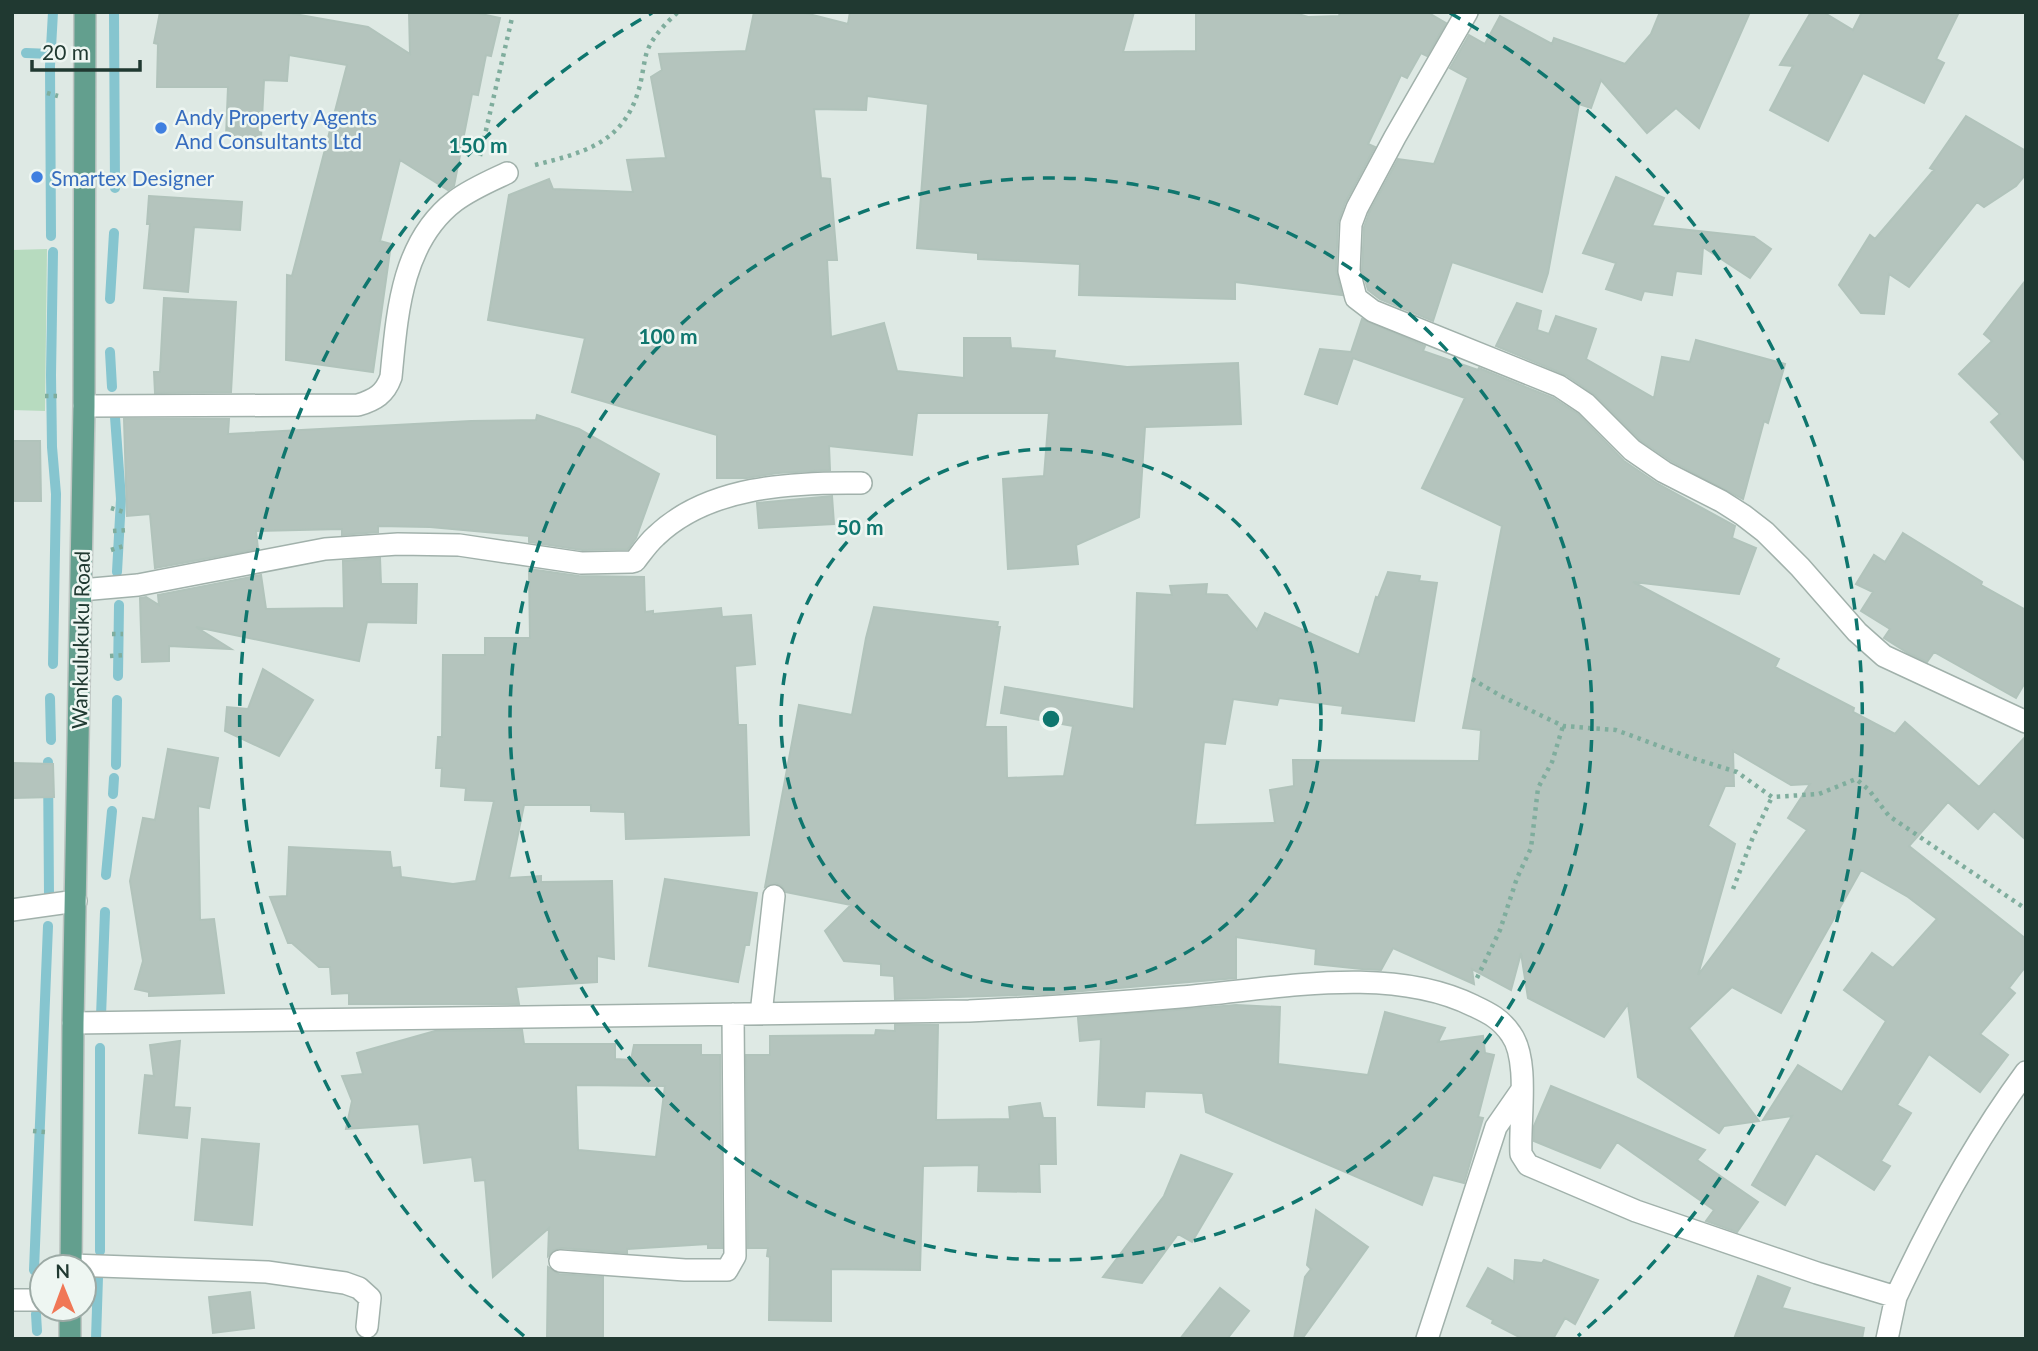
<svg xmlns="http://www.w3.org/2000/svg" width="2038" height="1351" viewBox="0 0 2038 1351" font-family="Lato,sans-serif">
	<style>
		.green { fill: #b7dbbf }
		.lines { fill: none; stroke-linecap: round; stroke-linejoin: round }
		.stream { stroke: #86c5cf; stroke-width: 10 }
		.building { fill: #b4c4bd; stroke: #b1c3bb; stroke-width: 2; fill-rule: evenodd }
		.minor-casing { stroke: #a1b1ab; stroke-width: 24 }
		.major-casing { stroke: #bcc4c1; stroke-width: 24 }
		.path { stroke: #7fad9d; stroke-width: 4.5; stroke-dasharray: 3.5 5; stroke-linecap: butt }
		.minor { stroke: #fff; stroke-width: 21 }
		.major { stroke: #639f8e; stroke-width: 21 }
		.ring { fill: none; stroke: #0f766e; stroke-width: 3.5; stroke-dasharray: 12 9 }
		.shop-dot { fill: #3f7fe0; stroke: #eef6f2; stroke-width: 2.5 }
		.labels { text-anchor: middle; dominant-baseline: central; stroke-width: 5; stroke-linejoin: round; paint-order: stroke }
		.shop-label { font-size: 21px; fill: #366cbe; stroke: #eef6f2; text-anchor: start }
		.street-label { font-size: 21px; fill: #203931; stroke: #eef6f2 }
		.centre { fill: #0f766e; stroke: #eef6f2; stroke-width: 3.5 }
		.ring-label { font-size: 21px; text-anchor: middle; font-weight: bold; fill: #0f766e; stroke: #eef6f2; stroke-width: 5; stroke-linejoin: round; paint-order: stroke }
	</style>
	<rect width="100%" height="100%" fill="#dee9e4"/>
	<path class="green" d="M47,249L45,411L12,410V250Z"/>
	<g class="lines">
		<path class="stream" d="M114,12L115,188
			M26,53L51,54
			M51,236L50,66L53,12
			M53,252L51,375L52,447L56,494L53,664
			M110,299L114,233
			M110,352L112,387
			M115,417L121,499L117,572
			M118,676L119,605
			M50,698L51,740
			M48,762L49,895
			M116,765L117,700
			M113,794L114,778
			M106,875L112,811
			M101,1016L105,912
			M100,1251V1048
			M34,1270L48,926
			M36,1314L37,1331
			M96,1339L98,1277"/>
	</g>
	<path class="building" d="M160,12H283L368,27L410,54L409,12H472L500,18L491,56L486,55L478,95L472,94L454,186L448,190L400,160L380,241L391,244L373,372L286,360L287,275L292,276L347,65L289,55L287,81L264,80L261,138L226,137L228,87H157L158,44L154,43Z
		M754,12H801L848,24L850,12H1134L1123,52L1196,51V12H1292L1308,17L1339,16L1340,12H1427L1446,23L1427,56L1421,53L1407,78L1401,75L1368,144L1375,147L1345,203L1338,223L1336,270L1342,295L1235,282V299L1079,295L1080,264L978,259V253L917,248L928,104L867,96L866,110L814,109L821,178L830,179L837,260H827L831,337L884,323L897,371L964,378V338H1010L1011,348L1055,351L1054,358L1127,367L1238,363L1241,424L1145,427L1139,517L1076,545L1078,564L1008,569L1003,479L1044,476L1049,413H917L912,455L829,446L830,470L778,473L747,478H717V435L572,392L585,338L488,320L509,195L549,179L553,189L633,192L627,160L666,158L651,77L662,70L659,54L746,51Z
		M1660,12H1750L1699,128L1676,108L1647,133L1601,80L1591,108L1579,104L1548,273L1542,292L1452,262L1433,321L1380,299L1368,290L1362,270L1364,227L1369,213L1398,159L1434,164L1468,78L1450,68L1469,35L1485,44L1500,16L1552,44L1554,38L1625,64L1651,34Z
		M1811,12H1823L1853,30L1862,12H1959L1936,59L1944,63L1924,103L1863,73L1828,141L1770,110L1793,66L1780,65Z
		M1966,116L2026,151V174L2016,186L1984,207L1977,202L1909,287L1889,274L1884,314L1861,313L1839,285L1870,235L1875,239L1934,170L1930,168Z
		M1616,177L1664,198L1652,226L1754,237L1771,249L1750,278L1703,247L1701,274L1676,271L1672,295L1644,291L1641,300L1606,289L1616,263L1583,253Z
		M149,196L242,202L240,230L194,227L188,292L144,288L150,224H147Z
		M2026,280V462L1991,422L2000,414L1959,374L1992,341L1984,334Z
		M164,298L236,302L231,392L155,393L154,372H160Z
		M1517,303L1541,311L1537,330L1549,334L1556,316L1596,329L1586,359L1654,398L1662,357L1690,362L1696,340L1785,364L1768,423L1764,421L1743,499L1671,461L1640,440L1595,395L1566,375L1496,346Z
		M1362,319L1425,346L1423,351L1478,370L1479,368L1553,398L1578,414L1624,461L1658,484L1735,526L1732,538L1756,548L1739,594L1633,582L1779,659L1775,667L1854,708L1853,712L1895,734L1905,722L1979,787L2026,736V840L1994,811L1978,829L1948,802L1909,846L2026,939V966L2009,988L2015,993L1980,1034L2008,1055L1980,1092L1929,1054L1897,1105L1911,1113L1881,1161L1890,1166L1874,1190L1816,1153L1785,1205L1752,1185L1792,1116L1763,1120L1798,1065L1842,1092L1886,1021L1844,990L1872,953L1893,968L1937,919L1908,897L1861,870L1781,1013L1732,987L1689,1028L1759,1121L1724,1126L1719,1133L1638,1077L1628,1004L1604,1037L1528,998L1521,953L1511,990L1472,969L1474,984L1393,948L1381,970L1362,969L1315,964L1316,949L1236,937V978L1047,994L895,999L894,976L881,975V964L844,961L825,931L851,905L786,892L782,886L776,883L765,887L799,705L852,715L866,638L874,607L998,622L997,627H1000L985,727H1006L1007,778L1064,776L1073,726L1001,713L1005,687L1134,709L1137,593L1172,595L1170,586L1207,584L1206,594L1227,595L1257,630L1265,613L1359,655L1376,597L1378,598L1388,572L1420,576L1419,581L1437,583L1414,721L1342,713L1343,706L1279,698L1277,705L1233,699L1225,744L1204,742L1195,825L1275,823L1270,790L1294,786L1293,760L1479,761L1481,730L1463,728L1502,526L1422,488L1465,398L1353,358L1337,404L1305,394L1320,349L1351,352ZM1733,751L1791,785L1810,784L1788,818L1807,830L1698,975L1735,844L1708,826L1725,786H1734Z
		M537,415L579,429L659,474L636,538L628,549L582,550L529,542V536L430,527L378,526V532L342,535V529L256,531L258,549L155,568L150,514L127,516L124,419H229L228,434L471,421L536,420Z
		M12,441H40L41,501H12Z
		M832,496L834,524L759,528L757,503Z
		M1903,533L1982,582L1981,585L2026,610V681L2016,698L1934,652L1927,662L1908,653L1884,638L1890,629L1861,611L1873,592L1856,584L1874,555L1885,562Z
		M380,558L381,584H417L416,623L367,622L359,661L196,627L231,649L169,646V661L142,662L140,598L146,597L159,605L158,595L261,575L266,609L344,608L343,561Z
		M529,569L579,576L644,577L645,612L653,611V614L721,608L722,617L751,615L755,664L735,666L738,725H746L749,835L626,839L625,812L591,811V805H524L509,878L541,876V882L612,881L614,959L597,956V982L516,987L519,1004H349V993L332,994L330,967H319L292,943H288L270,897L287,896L289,847L390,852L392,868L400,867L401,877L453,884L476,881L494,801L465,800L466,788L441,786L442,768H436L438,737H442L443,655H485V638H530Z
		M263,669L313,700L279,756L225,731L227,707L248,709Z
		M168,749L218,758L209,808L198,806L200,920L214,919L224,993L149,996V992L135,989L143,961L130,881L143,818L155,820Z
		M12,763L53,764L54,797L12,798Z
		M665,879L757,893L749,945H745L738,982L649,966Z
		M1236,1005L1280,1007L1278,1064L1368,1075L1385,1012L1445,1028L1438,1042L1483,1036L1485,1053L1494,1055L1478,1117L1483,1118L1464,1183L1433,1175L1422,1205L1206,1112L1203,1093L1145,1091L1144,1107L1098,1105L1101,1039L1080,1041L1078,1018Z
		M895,1025H938L936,1120L1010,1119L1009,1107L1040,1103L1043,1118H1055L1056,1164H1039L1040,1192L978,1191L979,1165L923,1166L920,1270L831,1269V1321L769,1320L770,1257L767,1256L768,1248H748L746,1055H770V1036L875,1035L876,1030L895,1031Z
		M522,1030L524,1044H615V1059L631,1060L634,1045H701V1055H720L722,1248H708V1244L627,1249V1253L561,1248L554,1250L548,1256L549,1228L493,1277L485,1180L475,1181L472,1157L424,1163L419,1124L346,1129L352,1101L342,1076L363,1074L357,1053L435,1031ZM576,1085L665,1086L656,1157L578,1150Z
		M180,1041L174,1107L190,1108L187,1138L139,1133L145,1075L154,1076L150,1045Z
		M1551,1086L1705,1150L1697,1160L1758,1202L1737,1232L1706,1221L1714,1210L1617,1142L1600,1168L1534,1141V1126Z
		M202,1139L259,1144L252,1225L195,1220Z
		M1181,1155L1232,1174L1192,1242L1178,1234L1142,1283L1103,1277L1164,1196Z
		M1316,1210L1368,1247L1302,1339H1294L1305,1277L1311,1269L1307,1265Z
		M1515,1260L1542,1263L1544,1260L1598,1280L1575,1324L1565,1318L1553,1339H1523L1492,1323L1493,1320L1467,1306L1488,1268L1514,1282Z
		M548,1267L559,1274L603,1277V1339H547Z
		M1758,1276L1790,1288L1782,1308L1864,1328L1862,1339H1734Z
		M1220,1288L1249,1311L1227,1339H1180Z
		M250,1292L254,1328L213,1333L209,1297Z"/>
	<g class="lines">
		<defs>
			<path id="minor" d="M1467,12L1395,137L1357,208L1351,224L1349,271L1356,298L1373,311L1559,386L1586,404L1632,450L1664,472L1721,501L1743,515L1765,532L1800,567L1857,632L1884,656L2026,722
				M84,406L358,405C375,400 385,394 391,377C397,315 401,242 455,201C471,189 490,181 507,173
				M81,590L138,585L325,549L398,544L459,545L581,563L631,562L635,561C642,552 648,543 656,536C708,486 792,482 861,483
				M12,910L76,901
				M761,1014L774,896
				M73,1023L969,1011C1039,1008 1110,1003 1180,997C1272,990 1387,963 1474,1006C1489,1013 1501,1019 1511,1034C1530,1060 1519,1121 1521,1154L1528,1165L1636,1211L1817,1273L1896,1297C1933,1218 1975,1141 2026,1072
				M560,1261L685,1270H727L735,1256L733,1014
				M71,1265L267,1272L345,1283L359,1288L370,1298L367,1327
				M12,1300H42
				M1427,1339L1496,1127L1521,1091
				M1887,1339L1896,1297"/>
			<path id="major" d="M71,1267L73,1023L84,406L85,12
				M70,1339V1309"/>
		</defs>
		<use href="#minor" class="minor-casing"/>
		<use href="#major" class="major-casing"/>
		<path class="path" d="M47,93L58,96
			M480,156L512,18
			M535,165C582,153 622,144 638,92C642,80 643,67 646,55C650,39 666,23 678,12
			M45,396H58
			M111,508L124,512
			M113,531L127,530
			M111,550L124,546
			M112,634H123
			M110,656L124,655
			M1472,679L1501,696L1563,726L1616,730L1689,757L1737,772L1772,797L1819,794L1856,779L1868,789L1889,816L2026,909
			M1733,889L1753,837L1772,797
			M1477,978L1500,930L1517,878L1531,848L1538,788L1552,762L1563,726
			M33,1131L45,1132"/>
		<use href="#minor" class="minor"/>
		<use href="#major" class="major"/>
	</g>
	<g class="ring">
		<circle cx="1051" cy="719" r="270"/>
		<circle cx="1051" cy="719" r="541"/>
		<path d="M524 1336A811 811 0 0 1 652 13M1450 13A811 811 0 0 1 1578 1336"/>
	</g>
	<g class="shop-dot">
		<circle cx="161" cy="128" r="7"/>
		<circle cx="37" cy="177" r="7"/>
	</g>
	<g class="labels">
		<g class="shop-label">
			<text x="175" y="116">Andy Property Agents<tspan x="175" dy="24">And Consultants Ltd</tspan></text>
			<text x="51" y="177">Smartex Designer</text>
		</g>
		<g class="street-label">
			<text transform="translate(80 640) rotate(-89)">Wankulukuku Road</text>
		</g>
	</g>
	<circle cx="1051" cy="719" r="10" class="centre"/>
	<g class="ring-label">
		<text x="478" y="153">150 m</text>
		<text x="668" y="344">100 m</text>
		<text x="860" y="535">50 m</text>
	</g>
	<rect width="2038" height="1351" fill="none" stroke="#203931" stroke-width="28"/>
	<g transform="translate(63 1288) rotate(359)"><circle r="33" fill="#eef6f2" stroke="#9caaa5" stroke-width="2"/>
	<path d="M0-5L12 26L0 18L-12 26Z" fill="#f07756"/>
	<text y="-10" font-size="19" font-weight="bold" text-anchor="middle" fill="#203931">N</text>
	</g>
	<path d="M32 60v10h108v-10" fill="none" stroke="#203931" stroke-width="3.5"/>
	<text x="42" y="60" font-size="21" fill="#203931" stroke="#eef6f2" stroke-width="5" paint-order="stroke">20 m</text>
</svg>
